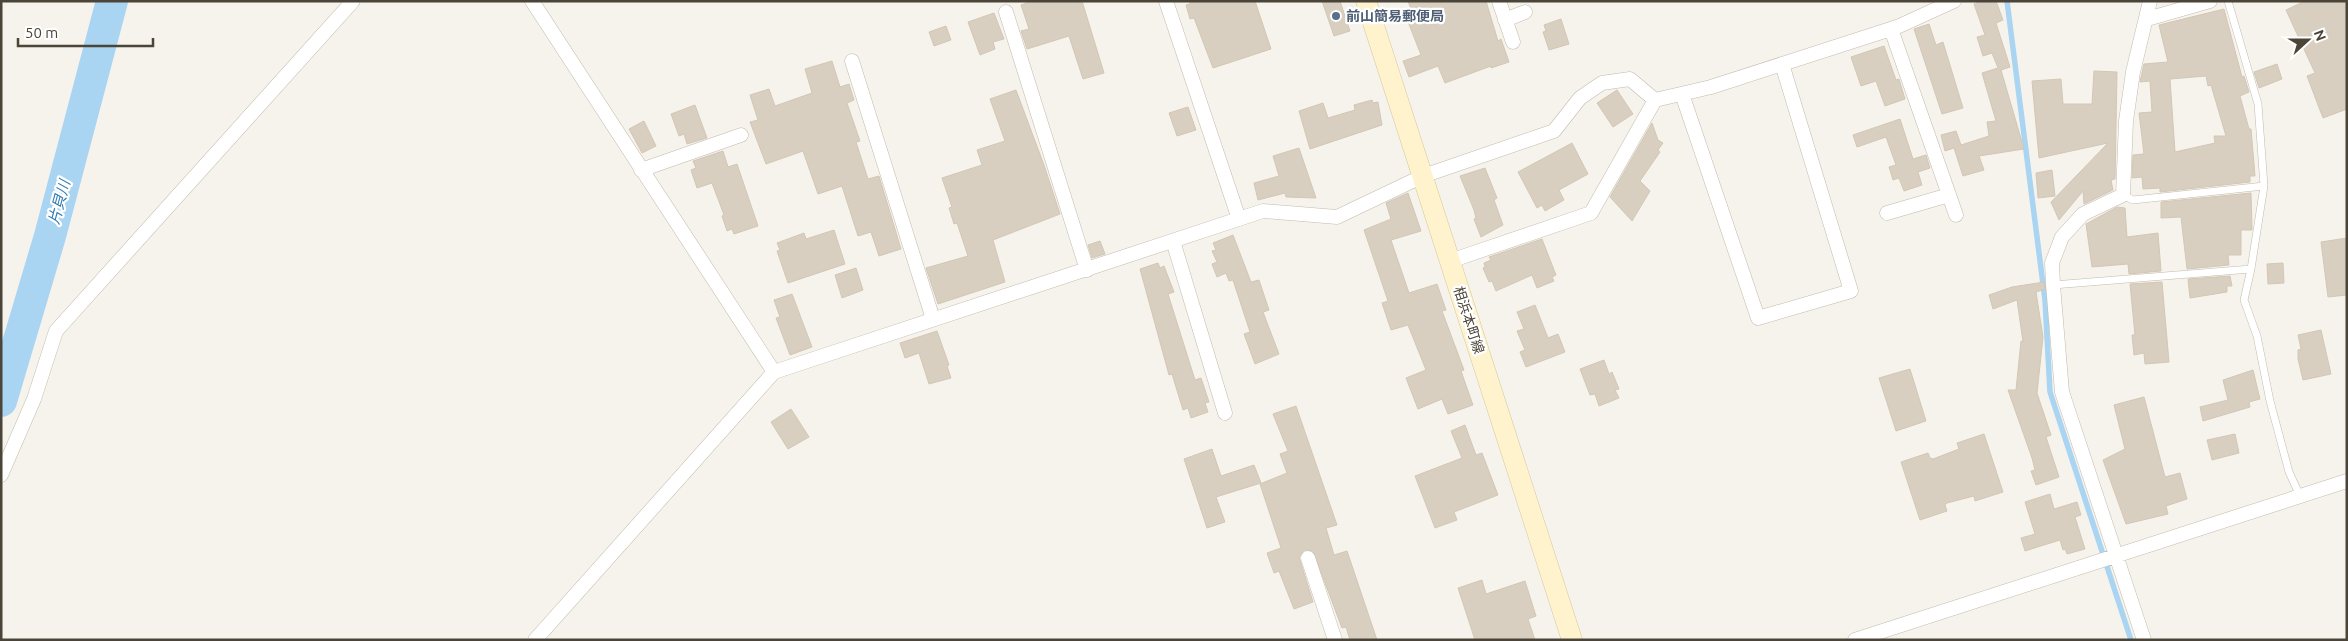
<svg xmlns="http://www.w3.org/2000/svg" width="2348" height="641" viewBox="0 0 2348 641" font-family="Ubuntu,'Noto Sans JP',sans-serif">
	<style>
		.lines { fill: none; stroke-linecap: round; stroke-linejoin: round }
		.stream { stroke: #a9d4f2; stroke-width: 5.5 }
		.river { stroke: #a9d4f2; stroke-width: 32 }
		.building { fill: #d8cfc1; stroke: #d3c7b4; fill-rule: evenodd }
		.lane-casing { stroke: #c2bbae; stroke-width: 8 }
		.street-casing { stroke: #c2bbae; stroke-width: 15 }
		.secondary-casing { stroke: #d6c79b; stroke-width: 21 }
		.lane { stroke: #fff; stroke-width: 7 }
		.street { stroke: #fff; stroke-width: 14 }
		.secondary { stroke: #fff3cd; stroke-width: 20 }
		.service-dot { fill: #5c6f8a; stroke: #fff; stroke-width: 2 }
		.labels { text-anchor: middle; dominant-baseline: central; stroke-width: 4.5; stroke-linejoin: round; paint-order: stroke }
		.service-label { font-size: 14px; font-weight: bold; fill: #4e5e75; stroke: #fff; text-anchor: start }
		.street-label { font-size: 14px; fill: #4b4439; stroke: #fff }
		.water-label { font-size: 15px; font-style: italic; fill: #2e7ab2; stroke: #fff }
	</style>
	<rect width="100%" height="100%" fill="#f6f3ec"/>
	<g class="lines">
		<path class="stream" d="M2007,1L2045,300L2050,392L2131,640"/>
		<path class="river" d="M1,401L50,236L112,1"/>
	</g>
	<path class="building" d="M1032,1H1082L1104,73L1083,79L1069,36L1027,49L1021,31L1029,29L1021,5Z
		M1189,1H1255L1271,49L1213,68L1194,18L1190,19L1186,5L1190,4Z
		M1322,1H1340L1350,31L1334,36Z
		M1408,1H1486L1498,41L1501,39L1509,62L1491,68V66L1445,83L1438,66L1409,77L1403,61L1421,55L1405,14L1412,12Z
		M1981,1H1996L2003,20L1996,23L2010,67L2001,70L2024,149L1979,156L1984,170L1963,176L1954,148L1945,151L1941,135L1956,131L1961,145L1989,136L1987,122L1996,121L1982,73L1998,68L1992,53L1983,56L1977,37L1985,35L1974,4Z
		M2305,1H2347V109L2323,118L2307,76L2315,73L2286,10Z
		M2224,9L2242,77L2244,76L2249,92L2240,96L2249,129H2251L2255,176H2250V182L2160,192V188L2143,189L2142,177L2132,178L2133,155L2144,154L2139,113L2152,112L2150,81L2140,82L2144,64L2168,62L2159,25ZM2206,76L2208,86L2211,85L2226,136H2214L2215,143L2175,152L2170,79Z
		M994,13L1004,39L993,42L995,49L980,55L968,22Z
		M1561,19L1569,44L1549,50L1543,32L1546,31L1544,25Z
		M1929,24L1936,45L1943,42L1963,108L1942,114L1914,29Z
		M946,26L951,40L934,46L929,32Z
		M1884,46L1896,80L1899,79L1905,99L1885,106L1876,81L1861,86L1851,57Z
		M832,61L840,87L849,84L854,100L847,103L860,141L856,142L868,179L879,176L901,249L879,256L871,232L858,236L842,186L818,194L803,151L766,164L750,122L758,120L750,95L769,89L775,106L812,93L805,69Z
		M2277,64L2282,79L2259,88L2254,72Z
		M2094,71L2117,72L2115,179L2111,180L2113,190L2084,204L2083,191L2059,220L2051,202L2108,143L2039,158L2032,81L2061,79L2063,104H2092Z
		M1016,90L1044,165L1060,214L993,240L1005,282L938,304L926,268L968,256L957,223L954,224L949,208L952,207L942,178L982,165L977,150L1005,141L990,99Z
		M1617,90L1633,114L1613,127L1597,103Z
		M1372,100L1373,103L1378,102L1382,125L1310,149L1299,111L1323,103L1328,118L1355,110L1354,105Z
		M695,105L707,138L687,144L684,134L679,136L671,114Z
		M1188,107L1196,130L1177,136L1169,113Z
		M1900,119L1913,159L1926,155L1930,168L1918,172L1922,185L1904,191L1899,178L1893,180L1889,167L1896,165L1886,137L1857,147L1853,135Z
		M644,121L656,146L642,153L629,129Z
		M1652,123L1658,140L1663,143L1658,150L1660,152L1640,181L1650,191L1632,221L1610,197Z
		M1572,143L1588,174L1559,190L1564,200L1545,211L1542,205L1537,208L1518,172Z
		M1299,148L1316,198L1286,197L1285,193L1258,200L1254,183L1279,176L1273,156Z
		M723,151L728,167L737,164L758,226L734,234L732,229L727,231L722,216L724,215L712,183L697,188L691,170L696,168L693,161Z
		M1485,168L1497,198L1494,200L1503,225L1481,237L1474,219L1476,218L1474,210L1460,176Z
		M2052,170L2055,196L2038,198L2036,173Z
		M1408,193L1421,231L1391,240L1409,293L1437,284L1446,310L1442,311L1464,370L1461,371L1473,405L1448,414L1442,399L1418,409L1406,378L1426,370L1408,325L1391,330L1382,303L1388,301L1364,230L1391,219L1386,203Z
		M2251,193L2252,228V230H2241V255H2228L2229,265L2187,269L2181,217L2161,218V202Z
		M2117,207L2125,208L2127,237L2158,233L2161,271L2129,274L2128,264L2092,267L2086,224Z
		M834,230L845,264L788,283L777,251L780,250L777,243L804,233L806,239Z
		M1233,235L1251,282L1259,280L1269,310L1263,312L1279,354L1255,364L1244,334L1250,332L1233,280L1229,281L1226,273L1217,277L1212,264L1217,262L1212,251L1216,250L1213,243Z
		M2347,238V295L2328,297L2321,242Z
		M1542,239L1556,275L1552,277L1554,281L1537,288L1532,275L1496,291L1492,281L1489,282L1483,268L1485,267L1484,263L1491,260L1489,257Z
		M1100,241L1105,254L1092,258L1088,245Z
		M1158,263L1160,268L1164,266L1174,292L1168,294L1195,380L1201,378L1209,402L1205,403L1208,412L1191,418L1188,408L1183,410L1172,374L1169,375L1140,269Z
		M2283,263L2284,283L2268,284L2267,264Z
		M856,268L863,290L842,298L835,275Z
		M2230,276L2232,286H2227V292L2190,298L2188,279Z
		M2044,282L2045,289L2036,292L2043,337L2037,393L2051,435L2046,437L2059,477L2036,485L2031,471L2035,470L2032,458L2008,390H2016L2021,341L2023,342L2017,300L1993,309L1989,295L2012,287Z
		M2162,282L2169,362L2145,364L2144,353L2134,355L2132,335H2135L2130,284Z
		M792,294L812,347L790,355L776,318L780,317L774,300Z
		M1535,305L1548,338L1558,334L1565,352L1526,367L1520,352L1525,350L1517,331L1524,329L1517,312Z
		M2321,330L2331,374L2303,380L2298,359V350L2301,349L2298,335Z
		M937,331L949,365L947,366L951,378L929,384L919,353L905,358L900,343Z
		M1604,360L1609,374L1612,372L1619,389L1615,390L1619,398L1599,406L1595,394L1590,395L1580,369Z
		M1910,369L1926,421L1896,431L1879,378Z
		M2253,370L2260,399L2249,402L2250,407L2203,421L2200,407L2228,400L2223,380Z
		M2144,397L2165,477L2180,473L2187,499L2166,506L2168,514L2126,524L2103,460L2125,449L2114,405Z
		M1296,406L1337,525L1326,528L1334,555L1347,551L1377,640H1350L1346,627L1342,628L1313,551L1305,550L1299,557L1313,602L1294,609L1279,571L1274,573L1267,553L1281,548L1260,484L1287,473L1280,454L1288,451L1273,414Z
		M791,409L809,437L788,449L771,422Z
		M1465,425L1476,455L1482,453L1498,495L1454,512L1457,520L1435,528L1415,476L1462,458L1451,431Z
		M1984,434L2003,492L1975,501L1974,496L1947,503L1945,505L1947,511L1920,520L1901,462L1928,453L1930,458L1933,459L1959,449L1957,443Z
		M2235,434L2239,453L2212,460L2207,440Z
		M1212,449L1221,476L1254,465L1261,483L1216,497L1225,522L1207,528L1184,459Z
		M2050,494L2054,509L2077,502L2081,515L2075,517L2085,549L2067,554L2065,549L2063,550L2060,540L2025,551L2021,538L2035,534L2025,502Z
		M1482,580L1486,594L1525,581L1536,616L1528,619L1535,640H1475L1458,588Z"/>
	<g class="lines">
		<defs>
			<path id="lane" d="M2228,1L2258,104L2264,186
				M2251,269L2244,300L2257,336L2270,401L2289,472L2300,496
				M2053,285L2251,269L2264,186L2133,200L2123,195"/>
			<path id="street" d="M532,1L774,372
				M1166,1L1239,219
				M1499,1L1513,42
				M1006,12L1087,270
				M2147,19L2210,1
				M1505,20L1525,12
				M1891,29L1956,215
				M852,61L933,319
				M1682,94L1758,318L1851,291L1782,64
				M641,170L741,135
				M1887,213L1949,195
				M1173,241L1225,413
				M1450,261L1591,213L1655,100
				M1,475L34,399L56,331L353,1
				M1308,558L1335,640
				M535,640L774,372L1263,211L1337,217L1423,176L1554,131L1580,98L1602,83L1630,79L1655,100L1711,87L1897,27L1954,1
				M1855,640L2347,481
				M2144,640L2062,392L2053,285L2052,263L2062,237L2083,214L2123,195L2126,121L2133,72L2150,1"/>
			<path id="secondary" d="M1366,1L1572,640"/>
		</defs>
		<use href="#lane" class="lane-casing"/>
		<use href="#street" class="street-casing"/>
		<use href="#secondary" class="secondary-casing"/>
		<use href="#lane" class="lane"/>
		<use href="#street" class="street"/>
		<use href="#secondary" class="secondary"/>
	</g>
	<circle class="service-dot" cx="1336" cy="16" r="5"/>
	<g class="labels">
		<g class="service-label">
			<text x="1346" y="16">前山簡易郵便局</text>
		</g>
		<g class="street-label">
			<text transform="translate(1469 320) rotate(72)">相浜本町線</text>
		</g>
		<g class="water-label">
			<text transform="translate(59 202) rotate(-75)">片貝川</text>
		</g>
	</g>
	<rect width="2348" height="641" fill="none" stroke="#4b4439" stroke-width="5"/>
	<g transform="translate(2308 40) rotate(69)" stroke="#ffffff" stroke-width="4" paint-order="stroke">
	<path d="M0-4L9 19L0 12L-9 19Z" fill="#4b4439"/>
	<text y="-8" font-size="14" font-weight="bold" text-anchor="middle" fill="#4b4439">N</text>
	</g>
	<path d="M18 38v8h135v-8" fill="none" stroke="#4b4439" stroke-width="2.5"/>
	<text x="25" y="38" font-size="15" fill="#4b4439" stroke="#ffffff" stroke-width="4" paint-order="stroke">50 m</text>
</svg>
